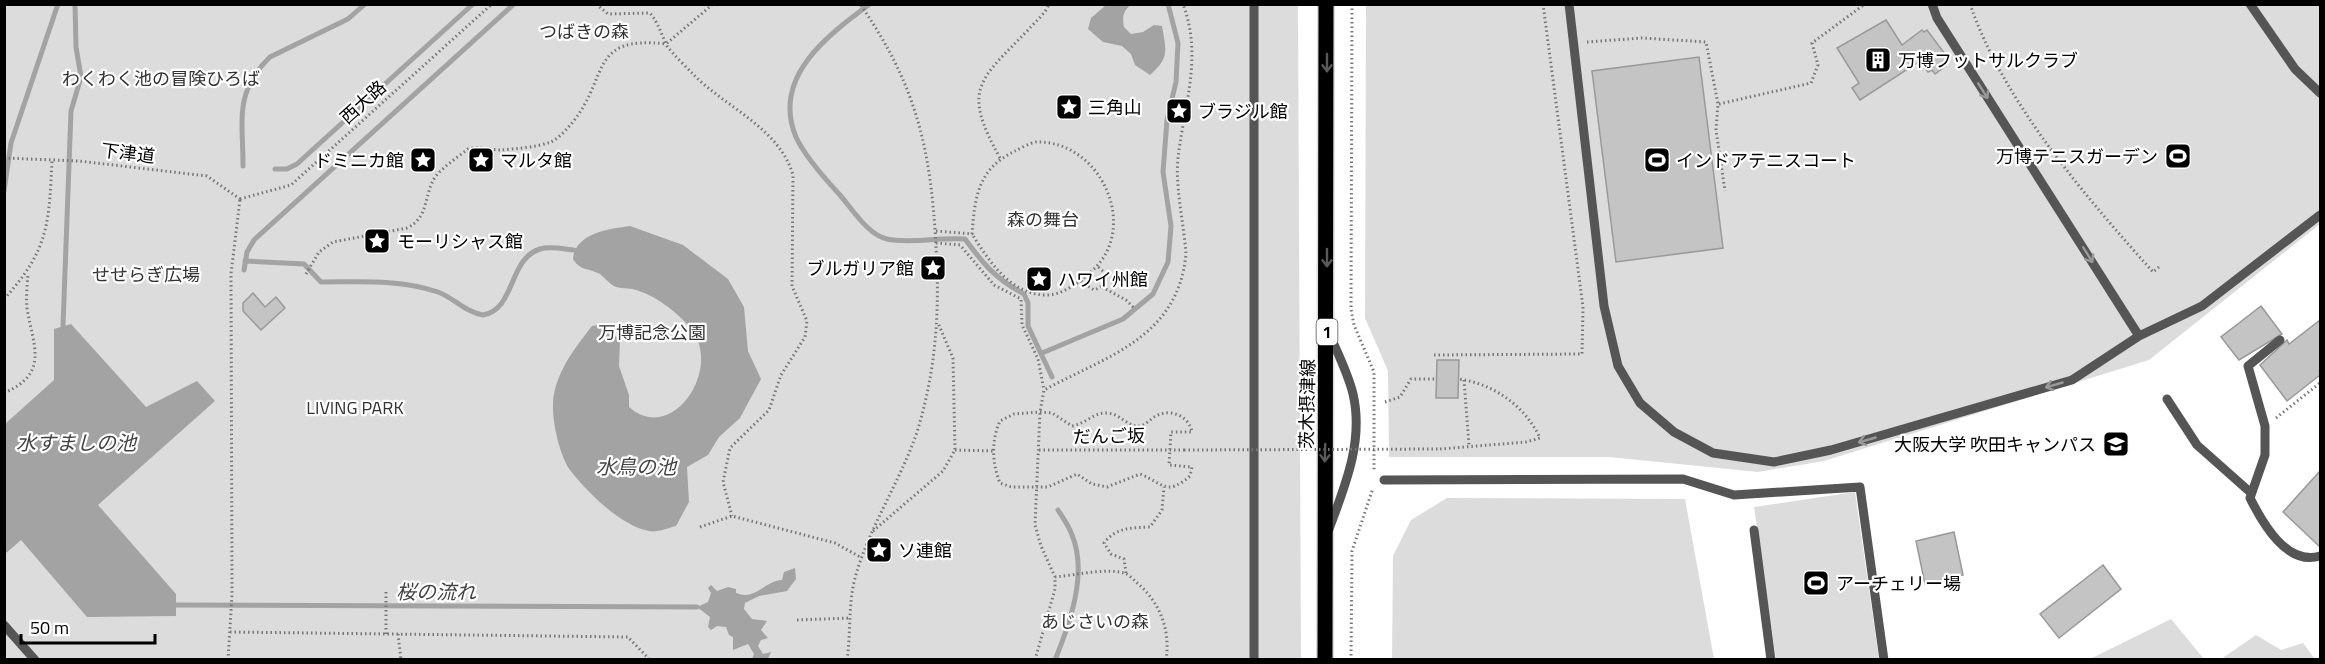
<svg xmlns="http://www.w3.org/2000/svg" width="2325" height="664" viewBox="0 0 2325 664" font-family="'Titillium Web','Noto Sans JP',sans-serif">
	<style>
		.green { fill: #dcdcdc }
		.water { fill: #a3a3a3 }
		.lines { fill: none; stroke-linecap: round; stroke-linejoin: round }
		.stream { stroke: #a3a3a3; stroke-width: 5 }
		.building { fill: #c4c4c4; stroke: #999; stroke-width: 1.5 }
		.primary-casing { stroke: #dbdbdb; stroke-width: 18 }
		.path { stroke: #777; stroke-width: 3; stroke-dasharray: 1.5 3; stroke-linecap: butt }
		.service { stroke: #555; stroke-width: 9 }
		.primary { stroke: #000; stroke-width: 15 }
		.path-bridge { stroke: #777; stroke-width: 3; stroke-dasharray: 1.5 3; stroke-linecap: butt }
		.oneway { stroke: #595959 }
		.oneway2 { stroke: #999 }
		.labels { text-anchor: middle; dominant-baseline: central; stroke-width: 4.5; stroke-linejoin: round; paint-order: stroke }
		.shield { fill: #fff; stroke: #4c4c4c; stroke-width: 1.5 }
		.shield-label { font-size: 16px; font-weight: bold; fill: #000 }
		.park-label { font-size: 18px; fill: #333; stroke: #fff }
		.poi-label { font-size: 18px; fill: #000; stroke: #fff; text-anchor: start }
		.street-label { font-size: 18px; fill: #000; stroke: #fff }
		.water-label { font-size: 20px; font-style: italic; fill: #444; stroke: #fff }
	</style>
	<rect width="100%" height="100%" fill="#fff"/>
	<path class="green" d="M4,5H1298L1301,659H5Z
		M1366,5H2320V224L2149,360L1824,461L1758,472L1609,457H1389L1388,371L1365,318Z
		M1855,492L1879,659H1776L1754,507Z
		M1447,498L1685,499L1714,659H1392L1393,556L1411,520Z
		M2171,619L2204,659H2090Z
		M2256,635L2281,650L2303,643L2315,659H2221Z"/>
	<path class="water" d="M1106,5H1131C1123,10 1122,18 1124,27L1131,34L1143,32L1154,25L1162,26C1166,50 1170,58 1150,75L1135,65L1131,54L1122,46L1103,42L1088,29L1091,18Z
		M630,226L683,245L728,279L744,307L748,351L761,379L740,418L719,437L708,455L687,467L689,502L676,526C668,528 657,533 649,531C621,526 587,492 570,470C560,456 553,425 553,408C552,377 574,349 592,326L602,324L620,340L619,366L629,395V407C672,445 722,370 692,330C678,312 654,294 632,289C626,288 620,289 614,286C609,283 605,278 600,274C589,268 580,271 573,259C575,233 609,229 630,226Z
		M71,324L146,407L197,381L215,401L98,505L176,594V616L87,617L21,540L5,554V424L54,380V329Z
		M795,568L796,579L787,591L759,596L745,603L744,609L752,619L767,621L761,630L768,638L761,640L758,646L763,654L771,652L768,659H752L754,654L748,644L733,650V637L729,635L726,627L717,626L711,630L708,627L710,617L697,607L708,602L711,593L708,588L711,585L717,591L728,587L736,589V593C756,601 764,581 782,580L784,572Z"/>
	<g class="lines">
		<path class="stream" d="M870,4C828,35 771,77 796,137C804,155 827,181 840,195C852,209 868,235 887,239C909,244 940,237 965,239C984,265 996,279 1024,294L1028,303V326L1052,377
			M243,166C243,120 234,92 270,57L348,19L365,4
			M275,169H287L297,164L473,4
			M4,191L11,143L58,4
			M245,261L304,264L321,282C361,282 399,279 438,292C454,298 465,312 483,315C516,309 508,259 540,249C550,246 564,249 574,250
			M244,270L247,252L254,240L514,4
			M63,326L71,111L81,77L76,47L75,4
			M1042,353L1123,319L1153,294L1168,262L1171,226L1163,172L1167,120L1176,82L1178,43L1168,4
			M176,605L697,607
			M1055,660C1070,623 1088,573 1072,535C1069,526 1063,518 1058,510"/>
	</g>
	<path class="building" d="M1886,20L1902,45L1922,30L1924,32L1927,30L1948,58L1942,62L1946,66L1935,74L1932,70L1928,72L1920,61L1860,100L1852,88L1859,83L1837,48Z
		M1699,57L1723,248L1616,262L1592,71Z
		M253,293L265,307L276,297L285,308L261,330L243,311V303Z
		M2261,306L2282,334L2239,360L2221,337Z
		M2320,320V375L2287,401L2260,365L2287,340L2289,344Z
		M1437,360H1459L1458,398H1436Z
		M2320,471V547L2283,512Z
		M1954,532L1963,575L1925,584L1916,541Z
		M2103,565L2121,589L2059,638L2040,614Z"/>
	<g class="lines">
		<defs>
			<path id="primary" d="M1325,660L1326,4"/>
		</defs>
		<use href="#primary" class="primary-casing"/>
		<path class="path" d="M596,4L608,14L650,13C659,24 661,34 667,46C674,55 684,65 692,73C724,107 779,127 793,175L792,286L807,321L805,337L781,375L769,410L730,448L723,482L732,516
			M1352,4L1351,309L1354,325L1374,372V472
			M1970,4C2003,101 2085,196 2153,272L2159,267
			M1587,42L1642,38L1706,42L1718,104L1716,130L1725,191
			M1719,104L1811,83L1818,65L1812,43L1865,4
			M4,158L79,161L207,176L240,199
			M1000,158C961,88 979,81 1029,29C1035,22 1046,13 1049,4
			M240,199L291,185L492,4
			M936,231L972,234C975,196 978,169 1015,151C1021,148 1030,143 1036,142C1100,140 1140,226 1093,270C1081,281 1062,296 1045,295C1010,294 989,261 972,234
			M936,243L960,245L994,285L1021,299L1022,325L1038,359L1044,390
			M306,274L319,252L333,242L407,228C430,217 423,194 436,176C444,166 458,157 468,149C479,146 490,150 500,150C515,149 537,147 551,142C559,138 566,130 572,123C610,77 588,35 666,44L713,4
			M1081,281L1094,290C1105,286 1105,282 1104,272L1097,266
			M1102,287L1126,300L1134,308
			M4,299C49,250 49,223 52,160
			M1434,355L1582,354L1583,307L1543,4
			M1464,380L1469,445
			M4,393C50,373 33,346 27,308C26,297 27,285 28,275
			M1385,402L1400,397L1411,379H1437
			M1040,412L1052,413L1072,426C1085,424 1093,413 1106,413C1120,413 1127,427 1140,426C1146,425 1150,419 1156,416C1170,408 1189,416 1192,432H1171L1169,465L1192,467L1190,476C1166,497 1163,483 1140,474L1107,487L1092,484L1077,474L1048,487H1011L1000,483C992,463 991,441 1000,421L1014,414Z
			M2276,418L2320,383
			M1440,449L1526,442L1540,438C1525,406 1494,384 1459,379
			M955,450L994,451
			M1039,450H1184
			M700,527L732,516L835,543L862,558
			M873,531L943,471L955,450L953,358L938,323
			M1126,573L1124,559L1111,554L1104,543C1116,527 1132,528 1150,527L1162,510L1164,487
			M1055,577C1076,575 1104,568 1125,573C1129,575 1133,579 1136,582C1159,601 1171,629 1166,660
			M386,592V634
			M797,620L850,618
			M230,632L628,637L650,660
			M398,634L401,660
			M228,660L232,595L231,274L240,199
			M847,660C851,633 848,605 855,578C869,527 900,482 917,432C936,371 940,310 936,247C931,150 917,86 860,4
			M1035,660L1055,589V577L1041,546L1035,525L1040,412L1044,390C1107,356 1178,338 1186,254C1184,224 1175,187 1178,158C1184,105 1203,57 1183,4
			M1351,660L1352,551L1373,488"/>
		<path class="service" d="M1569,4L1604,306L1618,366L1640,403L1674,432L1713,453L1774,462L1831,450L2072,380L2139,336L1937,18L1932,4
			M2250,4L2295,69L2320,93
			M2139,336L2202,306L2320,215
			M2280,340L2248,366L2265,426V455L2250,498C2263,524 2287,566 2320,556
			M2167,399L2197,445L2250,492
			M1384,480L1683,479L1734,495L1860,487L1884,660
			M1329,529C1345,486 1364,441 1353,394C1348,373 1337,352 1329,333
			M1754,530L1771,660
			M4,625L35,660
			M1254,660V4"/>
		<use href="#primary" class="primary"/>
		<path class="path-bridge" d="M1184,450L1440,449"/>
	</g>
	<defs><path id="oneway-shaft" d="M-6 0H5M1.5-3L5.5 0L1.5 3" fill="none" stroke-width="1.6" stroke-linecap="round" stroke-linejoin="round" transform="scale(1.5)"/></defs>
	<g class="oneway">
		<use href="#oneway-shaft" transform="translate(1327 63) rotate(90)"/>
		<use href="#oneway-shaft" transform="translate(1327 258) rotate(90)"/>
		<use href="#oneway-shaft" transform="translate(1325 453) rotate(91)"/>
	</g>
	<g class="oneway2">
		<use href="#oneway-shaft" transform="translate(1983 91) rotate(58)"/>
		<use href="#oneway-shaft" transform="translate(2088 255) rotate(58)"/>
		<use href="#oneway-shaft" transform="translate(2054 385) rotate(164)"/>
		<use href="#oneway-shaft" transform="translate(1867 440) rotate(164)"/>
	</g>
	<defs>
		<symbol id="building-square" viewBox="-11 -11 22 22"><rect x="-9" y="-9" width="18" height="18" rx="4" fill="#000" stroke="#fff"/><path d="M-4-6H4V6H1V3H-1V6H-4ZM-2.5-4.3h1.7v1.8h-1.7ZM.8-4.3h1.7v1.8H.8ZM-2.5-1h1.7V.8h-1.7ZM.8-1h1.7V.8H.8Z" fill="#fff"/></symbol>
		<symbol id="sight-square" viewBox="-11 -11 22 22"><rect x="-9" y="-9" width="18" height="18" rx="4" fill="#000" stroke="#fff"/><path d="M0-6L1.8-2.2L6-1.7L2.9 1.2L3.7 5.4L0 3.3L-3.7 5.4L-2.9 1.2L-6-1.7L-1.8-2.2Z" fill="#fff"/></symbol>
		<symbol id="stadium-square" viewBox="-11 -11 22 22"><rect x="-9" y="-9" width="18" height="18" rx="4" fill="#000" stroke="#fff"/><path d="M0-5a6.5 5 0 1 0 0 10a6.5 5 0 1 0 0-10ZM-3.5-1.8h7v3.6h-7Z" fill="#fff"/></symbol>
		<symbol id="university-square" viewBox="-11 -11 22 22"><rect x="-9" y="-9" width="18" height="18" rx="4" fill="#000" stroke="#fff"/><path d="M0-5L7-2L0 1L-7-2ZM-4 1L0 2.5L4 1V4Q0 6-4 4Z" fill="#fff"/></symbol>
	</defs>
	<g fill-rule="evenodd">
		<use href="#building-square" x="1863" y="45" width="30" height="30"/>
		<use href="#sight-square" x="1054" y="92" width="30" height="30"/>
		<use href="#sight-square" x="1164" y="96" width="30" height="30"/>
		<use href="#stadium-square" x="2163" y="141" width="30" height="30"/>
		<use href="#sight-square" x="408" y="145" width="30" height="30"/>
		<use href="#sight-square" x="466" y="145" width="30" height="30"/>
		<use href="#stadium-square" x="1642" y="145" width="30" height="30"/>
		<use href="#sight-square" x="362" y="226" width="30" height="30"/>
		<use href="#sight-square" x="918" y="253" width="30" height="30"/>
		<use href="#sight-square" x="1024" y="264" width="30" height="30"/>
		<use href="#university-square" x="2101" y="429" width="30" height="30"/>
		<use href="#sight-square" x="864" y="535" width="30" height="30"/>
		<use href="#stadium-square" x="1801" y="568" width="30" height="30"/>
	</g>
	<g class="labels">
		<rect class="shield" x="1316.5" y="319" width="21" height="26" rx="4.5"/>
		<g class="shield-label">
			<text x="1327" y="332">1</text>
		</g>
		<g class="park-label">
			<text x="584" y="31">つばきの森</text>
			<text x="161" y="78">わくわく池の冒険ひろば</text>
			<text x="1043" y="219">森の舞台</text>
			<text x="146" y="274">せせらぎ広場</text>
			<text x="652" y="332">万博記念公園</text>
			<text x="355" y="407">LIVING PARK</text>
			<text x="1095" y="621">あじさいの森</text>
		</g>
		<g class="poi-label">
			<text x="1898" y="60">万博フットサルクラブ</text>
			<text x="1088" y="107">三角山</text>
			<text x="1198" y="111">ブラジル館</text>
			<text x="2158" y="156" text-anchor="end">万博テニスガーデン</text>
			<text x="404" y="160" text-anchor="end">ドミニカ館</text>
			<text x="500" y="160">マルタ館</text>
			<text x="1676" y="160">インドアテニスコート</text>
			<text x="397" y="241">モーリシャス館</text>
			<text x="914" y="268" text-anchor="end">ブルガリア館</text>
			<text x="1058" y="279">ハワイ州館</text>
			<text x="2096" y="444" text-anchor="end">大阪大学 吹田キャンパス</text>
			<text x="898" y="550">ソ連館</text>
			<text x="1836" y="583">アーチェリー場</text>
		</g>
		<g class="street-label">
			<text transform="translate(363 102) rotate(-42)">西大路</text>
			<text transform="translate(128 153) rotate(7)">下津道</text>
			<text transform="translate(1307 404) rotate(-89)">茨木摂津線</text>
			<text transform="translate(1109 436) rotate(-1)">だんご坂</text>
		</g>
		<g class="water-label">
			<text x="76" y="442">水すましの池</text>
			<text x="636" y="466">水鳥の池</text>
			<text x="436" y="591">桜の流れ</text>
		</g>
	</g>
	<rect width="2325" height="664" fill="none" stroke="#000000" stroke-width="12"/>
	<path d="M21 634v9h134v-9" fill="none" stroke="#000000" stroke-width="3"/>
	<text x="30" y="634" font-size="18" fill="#000000" stroke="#ffffff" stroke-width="4.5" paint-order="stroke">50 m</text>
</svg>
